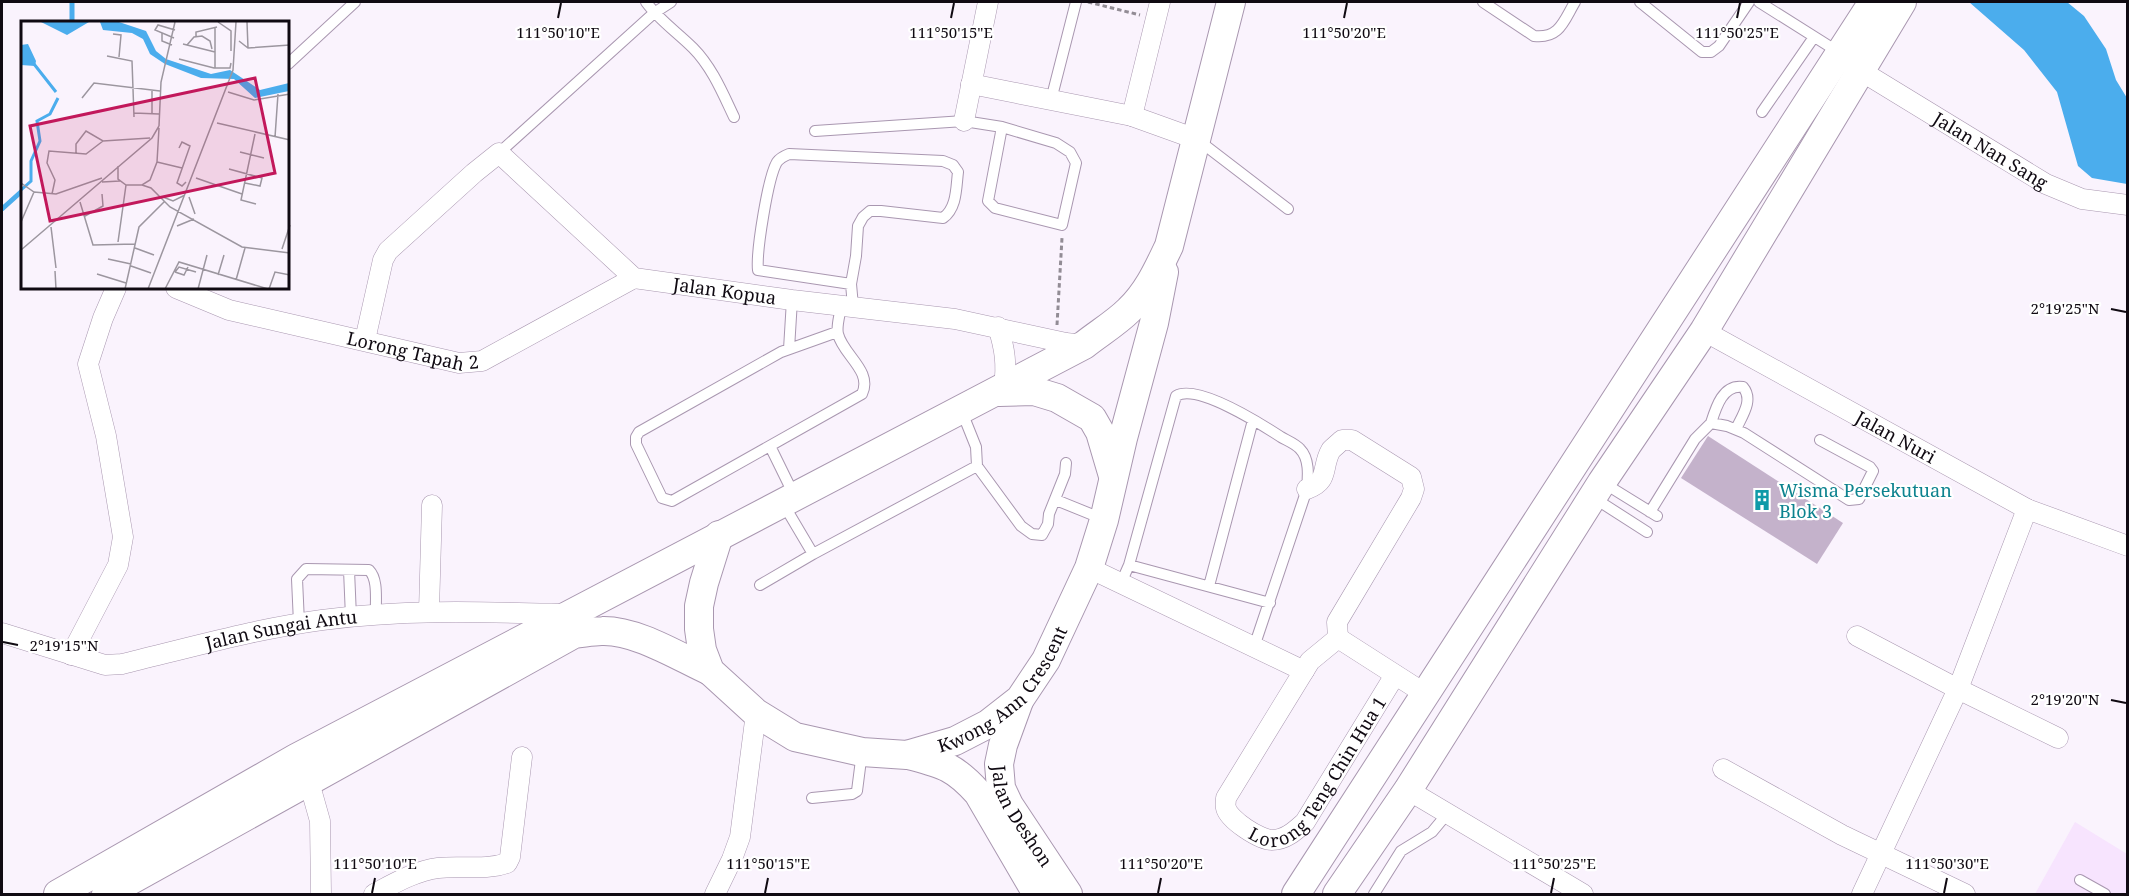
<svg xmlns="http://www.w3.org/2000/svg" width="2129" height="896" viewBox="0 0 2129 896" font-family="'Noto Serif',serif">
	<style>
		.built { fill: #f7e4fe }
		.water { fill: #4baded }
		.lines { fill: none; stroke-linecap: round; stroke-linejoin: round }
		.stream { stroke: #4baded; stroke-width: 5 }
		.building { fill: #c4b2cb }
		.lane-casing { stroke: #a997b0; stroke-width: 12 }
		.street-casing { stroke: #a997b0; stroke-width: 21 }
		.secondary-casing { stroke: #a997b0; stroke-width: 30 }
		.path { stroke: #928c95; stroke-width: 3; stroke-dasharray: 4.5 3; stroke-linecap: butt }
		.lane { stroke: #fff; stroke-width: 10 }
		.street { stroke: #fff; stroke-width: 20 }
		.secondary { stroke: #fff; stroke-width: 28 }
		.ticks { fill: none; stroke: #100a12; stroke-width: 2 }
		.labels { text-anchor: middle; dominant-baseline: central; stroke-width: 4.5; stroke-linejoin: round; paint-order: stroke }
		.street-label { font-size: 18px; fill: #100a12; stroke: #fff }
		.culture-label { font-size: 18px; fill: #0d838f; stroke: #fff; text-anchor: start }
		.inset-river { fill: none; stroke: #4baded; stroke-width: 3 }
		.inset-road { fill: none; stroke: #9c969f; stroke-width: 1.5 }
		.view { fill: #c2185b; fill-opacity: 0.15; stroke: #c2185b; stroke-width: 3 }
		.inset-edge { fill: none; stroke: #100a12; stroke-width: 3 }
		.ticks-label { font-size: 15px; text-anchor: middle; fill: #100a12; stroke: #fff; stroke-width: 4.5; stroke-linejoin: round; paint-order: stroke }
	</style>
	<rect width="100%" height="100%" fill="#faf3fd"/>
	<path class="built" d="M2075,822L2127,854V894H2035Z"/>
	<path class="water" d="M1969,2H2067L2084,16L2106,49L2116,80L2127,98V184L2092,178L2078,166L2057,92L2024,50Z"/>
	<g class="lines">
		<path class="stream" d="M72,22V2
			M2,209L22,191"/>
	</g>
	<path class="building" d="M1708,436L1843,523L1817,564L1681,478Z"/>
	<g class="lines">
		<defs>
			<path id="lane" d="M646,2C659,20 677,32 693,48C712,67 723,94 734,117
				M1483,2L1534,36C1560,39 1564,20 1575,2
				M1640,2L1702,52H1711L1719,46L1749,2
				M1759,2L1840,53
				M288,64L355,2
				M1051,100L1076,2
				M1762,112L1814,37
				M815,131L964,121L1002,127L1056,143L1070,152L1076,163L1062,225L995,208L988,201L1002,127
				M1198,140L1288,209
				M499,153L654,13L671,2
				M851,284L758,270C756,252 768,177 777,162C780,158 784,156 789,154L943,161L953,165L958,172C956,188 957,208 943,218L881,211H870L863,217L858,226L856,256L851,284L853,306
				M837,332L781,352L639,432L636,437V444L662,498L672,501L862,394C873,371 843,355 838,334C836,326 840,315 841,306
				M789,349L792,300
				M1711,423C1716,407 1723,384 1743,387C1754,400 1742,416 1736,429
				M770,446L794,495
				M977,466L1021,526L1032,534L1042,535L1048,524L1049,514L1065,474L1066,463
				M1602,482L1657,516
				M1594,498L1647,532
				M1056,500L1103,519
				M784,505L813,554
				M1650,512L1695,439L1711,423L1727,426L1744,433L1849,500L1859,499L1873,471L1870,467L1820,440
				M1129,565L1270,603
				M349,570L351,617
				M1121,583L1129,565L1176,396C1197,383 1261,424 1281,437C1286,440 1296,444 1300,449C1310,459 1308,477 1307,489L1254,647
				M760,585L813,554L977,466L976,447L962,412
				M1209,586L1253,420
				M299,623L297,579L306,569L369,570C379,580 375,602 376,616
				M812,798L852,794L857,791L862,752
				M2080,880L2105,894
				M1374,894L1401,851L1432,832L1447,814"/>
			<g id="street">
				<path id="s1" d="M1861,71L2046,184L2082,199L2128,205"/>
				<path d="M971,84L1132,116L1196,139"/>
				<path d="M1132,116L1160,2"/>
				<path d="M964,121L988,2"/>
				<path id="s2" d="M176,288L229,310L459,363L482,361L634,278"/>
				<path d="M998,327C1005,349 1007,365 1004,387"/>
				<path id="s3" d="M1704,331L2027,509L2128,546"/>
				<path id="s4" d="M365,340L383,260L388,251L474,173L499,153L634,278L792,300L955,319L1066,343L1084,345"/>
				<path d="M1307,489C1330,481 1321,467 1331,450C1334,447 1339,443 1342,440H1352L1411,477L1414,489L1411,498L1337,622L1338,638"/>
				<path d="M1089,568L1304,671"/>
				<path d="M429,611L432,505"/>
				<path id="s5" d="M2,633L105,665L122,664C188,648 255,629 322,620C404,609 486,612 568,614"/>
				<path d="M1857,636L1958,689L2058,738"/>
				<path id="s6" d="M1338,638L1310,661L1226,798C1226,801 1225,805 1226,808C1229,820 1260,840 1272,840C1286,840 1296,830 1305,822L1395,675"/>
				<path d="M1338,638L1427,695"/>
				<path d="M71,655L118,565L123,537L106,436L88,364L103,318L116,288"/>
				<path d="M1723,769L1842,835L1965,894"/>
				<path d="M309,782L320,821L321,894"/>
				<path d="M1408,790L1583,894"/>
				<path d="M374,894C393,884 415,871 438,868C461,865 485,871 507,863L510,857L522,757"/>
				<path d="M715,894L732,859L740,837L756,713"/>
				<path d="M1862,894L1958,689L2027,509"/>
			</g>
			<g id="secondary">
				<path d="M999,392L1034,391L1057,398L1092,418L1100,432L1113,476"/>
				<path id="s7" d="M719,535L704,583L699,606V629L702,650L710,671L756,713L795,737L862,752L907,755L955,741L988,724L1020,699L1046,660L1089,568L1104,520L1123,438L1154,323L1164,272"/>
				<path id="s8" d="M1019,701L1003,745L999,764L1001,788L1009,805L1068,894"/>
				<path d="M909,755C942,764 954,766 978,793L1037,894"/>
				<path d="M58,894L296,758L1084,345C1099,333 1116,323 1129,310C1148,292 1158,269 1169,246L1231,2"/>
				<path d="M106,894L574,634C584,633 593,631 602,631C637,630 679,657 710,671"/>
				<path d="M1296,894L1873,2"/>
				<path d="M1337,894L1408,790L1602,482L1704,331L1902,2"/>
			</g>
		</defs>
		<use href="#lane" class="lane-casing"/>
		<use href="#street" class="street-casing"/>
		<use href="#secondary" class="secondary-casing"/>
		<path class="path" d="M1088,2L1140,15
			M1057,325L1062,238"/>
		<use href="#lane" class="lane"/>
		<use href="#street" class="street"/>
		<use href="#secondary" class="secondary"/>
	</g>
	<path class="ticks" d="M558,18L561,3M951,18L954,3M1344,18L1347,3M1737,18L1740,3M2111,309L2126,312M3,642L18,645M2111,700L2126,703M372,893L375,878M765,893L768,878M1158,893L1161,878M1551,893L1554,878M1944,893L1947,878"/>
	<defs>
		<symbol id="building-bare" viewBox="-9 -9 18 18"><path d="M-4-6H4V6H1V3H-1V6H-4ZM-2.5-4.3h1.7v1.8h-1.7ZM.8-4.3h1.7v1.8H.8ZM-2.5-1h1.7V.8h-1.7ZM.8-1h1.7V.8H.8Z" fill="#0f9aa8" stroke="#fff" stroke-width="2.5" paint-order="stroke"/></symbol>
	</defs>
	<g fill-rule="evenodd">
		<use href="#building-bare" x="1747" y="485" width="30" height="30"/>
	</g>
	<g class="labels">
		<g class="street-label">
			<text stroke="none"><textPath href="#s1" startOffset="152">Jalan Nan Sang</textPath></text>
			<text stroke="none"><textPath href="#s4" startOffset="516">Jalan Kopua</textPath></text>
			<text stroke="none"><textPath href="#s2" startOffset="246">Lorong Tapah 2</textPath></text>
			<text stroke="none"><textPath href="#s3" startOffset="219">Jalan Nuri</textPath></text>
			<text stroke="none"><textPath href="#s5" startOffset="288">Jalan Sungai Antu</textPath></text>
			<text stroke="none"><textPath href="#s7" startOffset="484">Kwong Ann Crescent</textPath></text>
			<text stroke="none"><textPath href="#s6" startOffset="345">Lorong Teng Chin Hua 1</textPath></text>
			<text stroke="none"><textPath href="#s8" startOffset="124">Jalan Deshon</textPath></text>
		</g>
		<g class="culture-label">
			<text x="1779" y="490">Wisma Persekutuan<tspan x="1779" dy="21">Blok 3</tspan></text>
		</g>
	</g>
	<g transform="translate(21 21)">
		<rect width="268" height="268" fill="#faf3fd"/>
		<path d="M20,1H68L46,14ZM79,1H98L125,10L135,30L145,38L190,53L209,49L239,69L268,62V70L234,77L213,58L180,57L144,43L129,33L122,18L111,12L82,9ZM7,23L15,40L14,45L0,44V24Z" fill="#4baded"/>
		<path class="inset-river" d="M13,43L35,71M0,169L10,160V140L19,120L16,100L29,93L37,77"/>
		<path class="inset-road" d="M197,1L210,10V30M226,1L227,27M141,12V20L151,24M92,13L100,14L98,36M175,15V11L196,6M153,17L134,9L137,4L154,9M218,20L227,27L269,24M162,23L194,31M166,24L173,16L181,15L189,20L191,28M86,35L111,40L113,96M158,38L193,47H209L210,42M194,47V7M207,71L233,79L269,73M61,77L73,62L139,70M113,92L138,93M131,92V69M196,102L269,119M138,105L140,61L154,1M234,113L220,179L235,183M254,116L257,73M158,127L161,121L169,125L156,162L161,165L165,161M219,131L243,137M55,133V123L65,110L82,120L129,117M136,141L161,147M97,145V158L105,164H121L129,159L136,141L138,107M208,148L241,157L239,165L224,162M175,157L221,173M81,161L99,160M0,162L13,171L35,173L81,157M121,164L130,167L149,186L221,226L269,232M31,173L34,159L26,142L28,130L65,133L82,120M142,176L152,180L164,174M168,176L174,193M59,181L72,224L114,223M64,195L82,185L81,173M0,201L13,171M156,205L173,198M30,206L35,247M97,221L105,164M114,227L133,234M261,228L269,204M0,229L131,117L138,105M87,238L110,243M110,245L130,252M34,250L35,268M154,251L158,246L175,251M154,251L163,254L167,246M76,253L105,262M197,254L203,234M215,259L224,227M104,268L118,206L143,181M127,268L212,49L215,1M144,268L158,241L247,268M177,268L186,234M248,268L254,251L269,254"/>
		<path class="view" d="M234,57L254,152L29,200L9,105Z"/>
		<rect width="268" height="268" class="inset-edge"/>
	</g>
	<g class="ticks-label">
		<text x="558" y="38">111°50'10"E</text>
		<text x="951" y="38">111°50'15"E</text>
		<text x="1344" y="38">111°50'20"E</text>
		<text x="1737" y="38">111°50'25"E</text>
		<text x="2065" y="314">2°19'25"N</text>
		<text x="64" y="651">2°19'15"N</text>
		<text x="2065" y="705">2°19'20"N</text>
		<text x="375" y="869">111°50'10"E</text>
		<text x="768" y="869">111°50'15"E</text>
		<text x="1161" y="869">111°50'20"E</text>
		<text x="1554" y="869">111°50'25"E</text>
		<text x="1947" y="869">111°50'30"E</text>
	</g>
	<rect width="2129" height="896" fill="none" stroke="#100a12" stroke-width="6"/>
</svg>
